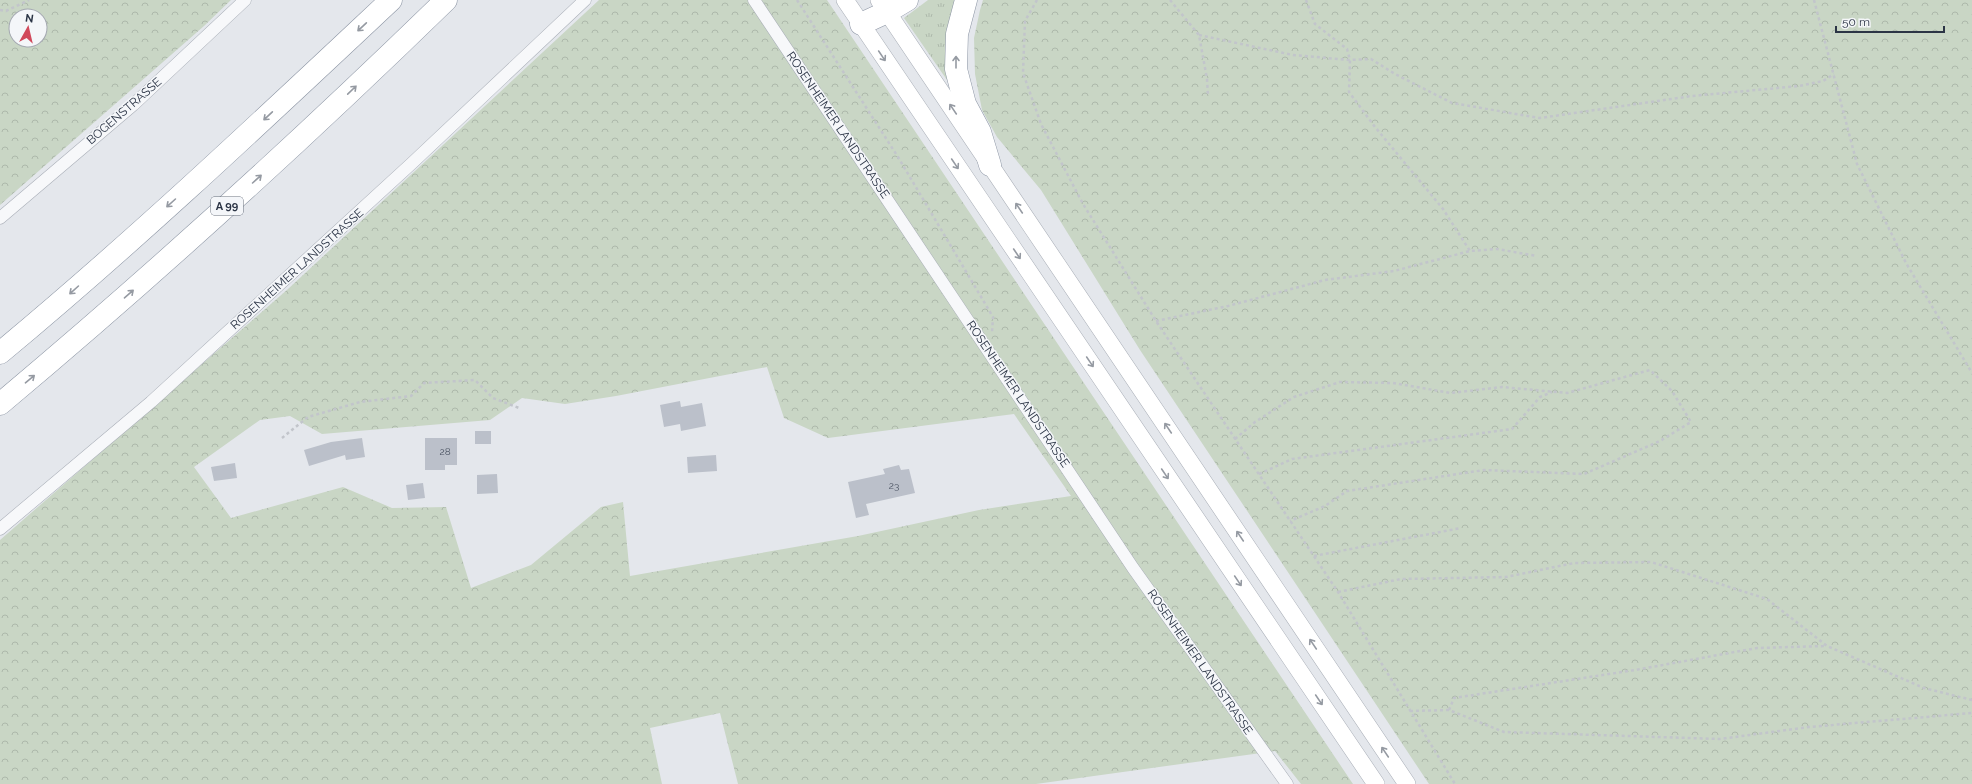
<svg xmlns="http://www.w3.org/2000/svg" width="1972" height="784" viewBox="0 0 1972 784" font-family="Raleway,sans-serif">
	<style>
		.grass { fill: url(#grass-tufts) }
		.forest { fill: url(#forest-crowns); fill-rule: evenodd }
		.building { fill: #bbc0ca }
		.lines { fill: none; stroke-linecap: round; stroke-linejoin: round }
		.street-casing { stroke: #a9aeb7; stroke-width: 13 }
		.secondary-casing { stroke: #a9aeb7; stroke-width: 18 }
		.highway-casing { stroke: #8b94a3; stroke-width: 23 }
		.path { stroke: #c2c5cb; stroke-width: 2.5; stroke-dasharray: 3 3; stroke-linecap: butt }
		.street { stroke: #f7f8fa; stroke-width: 12 }
		.secondary { stroke: #fff; stroke-width: 17 }
		.highway { stroke: #fff; stroke-width: 22 }
		.oneway { stroke: #959aa2 }
		.labels { text-anchor: middle; dominant-baseline: central; stroke-width: 3; stroke-linejoin: round; paint-order: stroke }
		.number-label { font-size: 10px; fill: #4f5766 }
		.shield { fill: #f4f6f9; stroke: #676e7b; stroke-width: 1 }
		.shield-label { font-size: 11px; font-weight: bold; fill: #2b3445 }
		.street-label { font-size: 12px; fill: #2b3445; stroke: #f4f6f9 }
	</style>
	<defs>
		<pattern id="grass-tufts" width="24" height="20" patternUnits="userSpaceOnUse"><rect width="24" height="20" fill="#c9d6c5"/><path d="M3 7l-1-3M5 7V3M7 7l1-3M15 17l-1-3M17 17v-4M19 17l1-3" fill="none" stroke="#adb8ab"/></pattern>
		<pattern id="forest-crowns" width="20" height="18" patternUnits="userSpaceOnUse"><rect width="20" height="18" fill="#c9d6c5"/><path d="M2 6a3 3 0 1 1 6 0M12 15a3 3 0 1 1 6 0" fill="none" stroke="#adb8ab"/></pattern>
	</defs>
	<rect width="100%" height="100%" fill="#e4e7ec"/>
	<path class="grass" d="M928,0H956L951,79L947,80L904,18Z"/>
	<path class="forest" d="M0,0H231L204,26L0,205ZM16,16H40V40H16Z
		M599,0H827L1353,784H1301L1275,751L1036,784H738L720,713L650,728L662,784H0V540L288,289ZM767,367L784,418L828,438L1014,414L1071,496L979,510L858,536L630,576L623,502L601,507L531,565L471,588L446,507L392,508L343,487L231,518L194,467L260,420L290,416L322,434L490,420L522,398L565,404L616,396Z
		M983,0H1972V784H1429L1140,350L1041,190L997,137L982,110L975,74L974,38L980,10Z"/>
	<path class="building" d="M680,401L681,407L702,403L706,426L681,431L680,424L664,427L660,405Z
		M475,431H491V444H475Z
		M362,438L365,457L346,460L345,455L309,466L304,450L331,442Z
		M425,438H457V465H445V470H425Z
		M716,455L717,471L688,473L687,457Z
		M235,463L237,478L214,481L211,467Z
		M899,465L901,470L909,469L915,493L866,504L869,515L856,518L848,482L885,474L883,469Z
		M497,474L498,493L477,494V475Z
		M423,483L425,498L408,500L406,485Z"/>
	<g class="lines">
		<defs>
			<path id="street" d="M754,0L1133,568L1287,784
				M0,218L133,105L245,0
				M0,529L151,402L411,164L585,0"/>
			<path id="secondary" d="M845,0L1376,784
				M879,0L1407,784"/>
			<path id="highway" d="M966,0L957,34L956,69L965,104L980,132L990,165
				M861,24L887,12L907,0
				M0,353C135,241 263,120 391,0
				M0,404C154,275 302,140 446,0"/>
		</defs>
		<use href="#street" class="street-casing"/>
		<use href="#secondary" class="secondary-casing"/>
		<use href="#highway" class="highway-casing"/>
		<path class="path" d="M797,0L898,157L993,317L992,332
			M1037,0L1025,21L1023,73L1041,124L1083,204L1156,321L1338,592L1455,784
			M1170,0L1199,35L1207,79L1208,96
			M1306,0L1315,24L1347,49L1350,60L1349,92L1375,127L1443,209L1470,251
			M1814,0L1857,164L1906,263L1972,373
			M0,10L6,11L29,0
			M1199,35L1293,55L1350,60L1371,59L1395,74L1452,103L1540,118L1692,96L1799,86L1823,81L1834,74
			M1156,321L1228,306L1325,280L1394,271L1470,251L1497,249L1537,256
			M282,438L308,417L360,402L411,396L424,383L475,380L493,398L519,408
			M1235,439L1255,422L1294,397L1340,382L1393,383L1451,393L1502,387L1567,393L1650,370L1672,391L1691,422L1660,441L1584,474L1484,470L1347,491L1325,506L1290,521
			M1259,474L1292,459L1512,429L1540,397L1552,392
			M1314,556L1461,528
			M1338,592L1401,579L1506,577L1574,563L1651,562L1767,599L1827,646L1924,688L1972,700
			M1449,710L1454,698L1635,670L1757,648L1826,646
			M1410,711L1449,710L1504,732L1720,739L1809,727L1972,713"/>
		<use href="#street" class="street"/>
		<use href="#secondary" class="secondary"/>
		<use href="#highway" class="highway"/>
	</g>
	<defs><path id="oneway-shaft" d="M-6 0H5M1.5-3L5.5 0L1.5 3" fill="none" stroke-width="1.6" stroke-linecap="round" stroke-linejoin="round"/></defs>
	<g class="oneway">
		<use href="#oneway-shaft" transform="translate(362 27) rotate(137)"/>
		<use href="#oneway-shaft" transform="translate(882 56) rotate(56)"/>
		<use href="#oneway-shaft" transform="translate(956 62) rotate(-90)"/>
		<use href="#oneway-shaft" transform="translate(352 90) rotate(-44)"/>
		<use href="#oneway-shaft" transform="translate(953 109) rotate(-124)"/>
		<use href="#oneway-shaft" transform="translate(268 116) rotate(137)"/>
		<use href="#oneway-shaft" transform="translate(955 164) rotate(56)"/>
		<use href="#oneway-shaft" transform="translate(257 179) rotate(-42)"/>
		<use href="#oneway-shaft" transform="translate(171 203) rotate(138)"/>
		<use href="#oneway-shaft" transform="translate(1019 208) rotate(-124)"/>
		<use href="#oneway-shaft" transform="translate(1017 254) rotate(56)"/>
		<use href="#oneway-shaft" transform="translate(74 290) rotate(138)"/>
		<use href="#oneway-shaft" transform="translate(129 294) rotate(-41)"/>
		<use href="#oneway-shaft" transform="translate(1090 362) rotate(56)"/>
		<use href="#oneway-shaft" transform="translate(30 379) rotate(-40)"/>
		<use href="#oneway-shaft" transform="translate(1168 428) rotate(-124)"/>
		<use href="#oneway-shaft" transform="translate(1165 474) rotate(56)"/>
		<use href="#oneway-shaft" transform="translate(1240 536) rotate(-124)"/>
		<use href="#oneway-shaft" transform="translate(1238 581) rotate(56)"/>
		<use href="#oneway-shaft" transform="translate(1313 644) rotate(-124)"/>
		<use href="#oneway-shaft" transform="translate(1319 700) rotate(56)"/>
		<use href="#oneway-shaft" transform="translate(1385 752) rotate(-124)"/>
	</g>
	<g class="labels">
		<g class="number-label">
			<text x="445" y="451">28</text>
			<text x="894" y="485">23</text>
		</g>
		<rect class="shield" x="211" y="197" width="32" height="18" rx="3"/>
		<g class="shield-label">
			<text x="227" y="206">A 99</text>
		</g>
		<g class="street-label">
			<text transform="translate(124 111) rotate(-41)">BOGENSTRASSE</text>
			<text transform="translate(838 125) rotate(56)">ROSENHEIMER LANDSTRASSE</text>
			<text transform="translate(297 269) rotate(-42)">ROSENHEIMER LANDSTRASSE</text>
			<text transform="translate(1018 394) rotate(56)">ROSENHEIMER LANDSTRASSE</text>
			<text transform="translate(1200 662) rotate(55)">ROSENHEIMER LANDSTRASSE</text>
		</g>
	</g>
	<g transform="translate(28 28) rotate(8)"><circle r="19" fill="#f4f6f9" stroke="#a4a8b1"/>
	<path d="M0-3L7 15L0 10L-7 15Z" fill="#d1495b"/>
	<text y="-6" font-size="11" font-weight="bold" text-anchor="middle" fill="#2b3445">N</text>
	</g>
	<path d="M1836 26v6h108v-6" fill="none" stroke="#2b3445" stroke-width="2"/>
	<text x="1842" y="26" font-size="12" fill="#2b3445" stroke="#f4f6f9" stroke-width="3" paint-order="stroke">50 m</text>
</svg>
